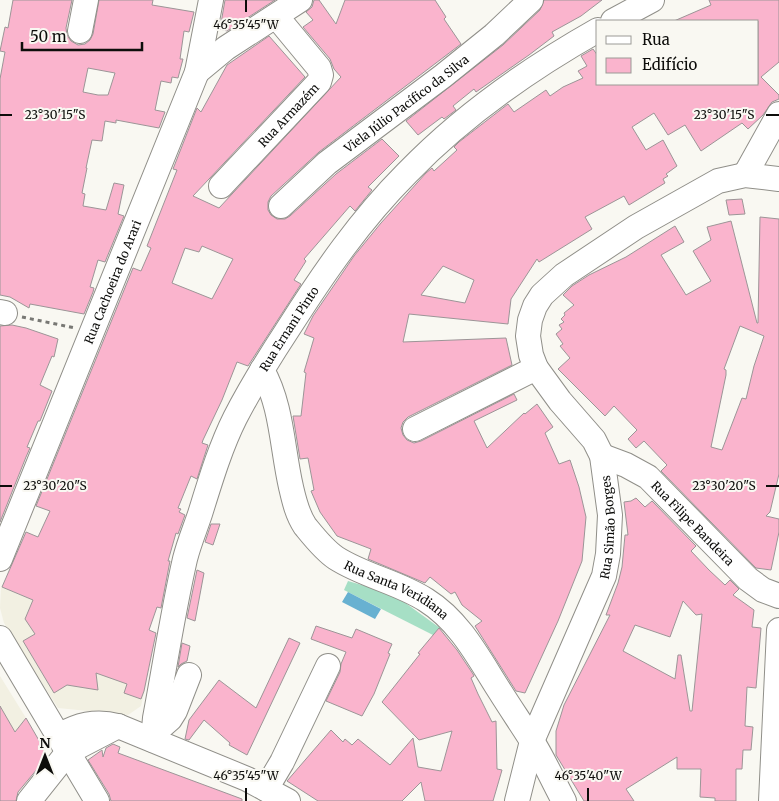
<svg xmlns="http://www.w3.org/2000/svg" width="779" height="801" viewBox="0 0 779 801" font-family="Merriweather,serif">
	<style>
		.built { fill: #f2f0e2 }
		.green { fill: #a6dfc5 }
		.water { fill: #68b1d1 }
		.building { fill: #fab4cd; stroke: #9c9597; fill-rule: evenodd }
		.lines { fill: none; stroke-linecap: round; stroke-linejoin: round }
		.minor-casing { stroke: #908f89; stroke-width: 26 }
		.path { stroke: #787874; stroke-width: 3; stroke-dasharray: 4 4; stroke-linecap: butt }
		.minor { stroke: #fff; stroke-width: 24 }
		.ticks { fill: none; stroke: #0d0d0b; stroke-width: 2 }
		.labels { text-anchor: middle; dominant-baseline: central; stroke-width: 4; stroke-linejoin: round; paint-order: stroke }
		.street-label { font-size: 12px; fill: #0d0d0b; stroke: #f9f8f2 }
		.ticks-label { font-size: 12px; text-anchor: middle; fill: #0d0d0b; stroke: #f9f8f2; stroke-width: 4; stroke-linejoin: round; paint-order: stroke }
	</style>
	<rect width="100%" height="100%" fill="#f9f8f2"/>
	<path class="built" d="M1,587L81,619L100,664L147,681L141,706L128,715L58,708L4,623L0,608Z
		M0,676L26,718L0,752Z"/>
	<path class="green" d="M348,581L393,594L440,628L433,635L344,590Z"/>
	<path class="water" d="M348,592L381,609L375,619L342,602Z"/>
	<path class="building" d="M13,0H72L66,28L67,35L71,41L78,45L85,44L90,40L93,34L99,0H153L152,5L194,12L189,32L184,31L180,59H183L178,78L172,77L171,83L161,81L155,110L165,112L159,128L116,120V123L105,121L102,141L92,140L86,168H87L82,193L85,194L83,206L106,210L114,183L124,185L118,214L124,216L105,262L98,260L90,287L94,288L93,292L84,314L30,304L29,308L10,297L0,295V79L5,52L0,51L5,27L8,28ZM88,68L115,73L108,95H98L83,92Z
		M225,0H275L227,31L220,29Z
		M314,0H319L336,24L345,0H435L446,17L444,19L461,44L319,152L271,196L268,202V210L271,215L277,219H285L290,216L336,174L382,139L399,156L368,187L372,190L355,211L350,206L304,259L306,261L294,280L301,284L248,366L237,362L222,400L203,440L202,443L208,445L197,479L191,476L178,508L181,509L179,512L185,515L178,534L176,533L168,561H170L161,608L157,607L149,630L156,633L144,691L141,699L124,693L127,684L96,673L98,690L67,685L54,693L23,641L35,634L25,619L33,600L2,587L26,532L38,537L50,511L36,506L133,268L141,271L151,248L147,246L177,170L173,169L197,108L201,112L227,65L269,36L305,77L193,196L219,208L341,77L334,69L330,59L303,27L313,20L306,12L312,7ZM202,246L233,259L212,299L172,283L185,248L199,252Z
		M544,0H602L581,16L552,32L554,36L529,55L476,92L474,89L453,106L456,110L444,119L442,117L418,135L406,121L503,45L540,10Z
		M709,0H779V62L761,77L779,95V99L772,102L763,115L748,129L742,123L701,151L685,125L668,135L654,113L632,127L646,150L663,140L677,166L666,174L668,176L663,179L665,183L629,205L624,196L585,217L592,229L539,262L537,259L511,299L508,324L409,314L403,342L506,338L512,365L408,417L403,422L401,428L403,435L407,440L414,443L421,441L514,394L517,400L474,421L487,448L524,413L525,414L537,404L553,427L545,433L559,464L570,460L579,487L586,517L582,561L558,621L525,693L516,691L475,626L482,621L462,605L455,592L451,594L430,577L425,583L368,559L371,549L337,536L320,512L311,491L314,490L308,458L300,459L293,416H301L306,373L304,372L314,338L304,334L313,316L354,256L381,223L426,173L432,168L434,171L457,150L454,147L459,142L508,104L514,112L546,90L550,96L563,87L583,78L578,71L587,66L581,56L593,49L598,56V84H758V21H674L711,5ZM443,266L474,280L465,303L421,295Z
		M742,199L745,214L729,215L726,200Z
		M760,217L779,219V474L770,512L766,516L779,519V532L771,570L756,568L661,471L667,465L644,441L636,448L628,439L637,430L614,406L605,416L558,369L570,358L560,346L563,344L556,334L562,329L559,325L564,322L561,319L565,315L564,313L574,305L563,295L572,286L589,275L626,257L675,226L684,242L661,255L686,295L711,281L693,251L711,240L707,227L731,221L757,323H758ZM740,326L764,336L754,366L746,399L742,398L722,450L711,447L726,375V370L724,369Z
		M12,325L26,328L58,339L54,357L52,356L40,385L52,391L40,421H38L27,447L30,448L26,457L0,522V326Z
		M636,498L645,507L652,501L696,546L691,551L709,570L725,585L730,580L739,589L733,595L754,610L752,627L761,628L756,688L747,687L745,726L753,727L751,750H743L742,769H736V801H715V798L700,797L701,769H677V757L626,789L634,801H584L556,755V731L564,705L610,615H606L618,583L622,567L625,535H628L624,502L631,501ZM683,601L696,615L702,614L692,711H690L681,655H678L675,679L623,651L635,625L670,637Z
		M211,524H220L213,545L205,542Z
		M197,570L204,573L195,621L187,618Z
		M316,626L352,638L356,629L392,644L388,653L390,654L374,694L362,716L326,701L340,672L341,664L346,652L311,639Z
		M439,628L457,650L473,674L474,676L471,678L478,694L492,722L496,721L497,769L502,770L493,801H425L421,782L402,801H318L287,781L331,730L343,742L345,739L352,745L358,739L390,765L413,738L418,767L441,771L452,731L419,740L382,702L420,654L418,653Z
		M289,638L300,643L247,755L229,745L230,743L204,720L189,740L185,739L189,720L219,680L256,708Z
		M182,643L190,646L187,661L181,664L178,667Z
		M0,706L15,732L26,718L48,756L18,792L16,801H0Z
		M113,744L120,747L118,753L242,799V801H111L109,794L88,760L102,750L103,757L106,748Z"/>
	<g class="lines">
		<defs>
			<g id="minor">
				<path d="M613,21L652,0"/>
				<path d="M80,31L86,0"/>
				<path d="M197,72L226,48L300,0"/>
				<path d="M745,175L779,114"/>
				<path id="s1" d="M221,186L319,82L321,75L319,68L276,16"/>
				<path id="s2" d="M281,206L327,163L443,76L494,35L531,0"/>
				<path d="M0,312L5,313"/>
				<path id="s3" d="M262,370C282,405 282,448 291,487C294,500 297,514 305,526C314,537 324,550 336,558C364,576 398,582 426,600C461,622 479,659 501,693C511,709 522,725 532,741C544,760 553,781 564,801"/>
				<path d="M415,429L536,368"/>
				<path id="s4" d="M602,456L626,465L648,477L748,579L763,590L779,596"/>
				<path id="s5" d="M0,559L197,72L211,0"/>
				<path d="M0,638L97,801"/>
				<path d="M154,733L170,719L175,711L189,675"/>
				<path d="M58,736C78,725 95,720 118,726L247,779L288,801"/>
				<path id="s6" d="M153,740L155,718C165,665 173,611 185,559C189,543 195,529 200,514C210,482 220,448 235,418C251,387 269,358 288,329C323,274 360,220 407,173C462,116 529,69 598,30"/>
				<path d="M266,789L282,762L328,666"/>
				<path d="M29,801L68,752L118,726"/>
				<path id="s7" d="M517,801L532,741L604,576L608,554L610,515L602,456L594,440L560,401L536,368L531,355L528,336L530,320L535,306L542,295L564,275L636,227L718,181L745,175L779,179"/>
				<path d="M771,801L779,630"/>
			</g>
		</defs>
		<use href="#minor" class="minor-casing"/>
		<path class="path" d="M22,317L75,328"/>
		<use href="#minor" class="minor"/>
	</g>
	<path class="ticks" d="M246,0V12M0,115H12M766,115H779M0,486H12M766,486H779M246,788V801M588,788V801"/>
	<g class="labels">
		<g class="street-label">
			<text stroke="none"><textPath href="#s2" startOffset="162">Viela Júlio Pacífico da Silva</textPath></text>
			<text stroke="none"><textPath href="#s1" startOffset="98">Rua Armazém</textPath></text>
			<text stroke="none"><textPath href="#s5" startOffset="299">Rua Cachoeira do Arari</textPath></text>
			<text stroke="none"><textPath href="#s6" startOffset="438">Rua Ernani Pinto</textPath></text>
			<text stroke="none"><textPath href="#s4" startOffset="115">Rua Filipe Bandeira</textPath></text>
			<text stroke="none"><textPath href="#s7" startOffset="291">Rua Simão Borges</textPath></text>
			<text stroke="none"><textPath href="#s3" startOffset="276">Rua Santa Veridiana</textPath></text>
		</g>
	</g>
	<g class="ticks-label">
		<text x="246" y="29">46°35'45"W</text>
		<text x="55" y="119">23°30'15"S</text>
		<text x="724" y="119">23°30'15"S</text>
		<text x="55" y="490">23°30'20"S</text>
		<text x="724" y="490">23°30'20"S</text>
		<text x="246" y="780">46°35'45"W</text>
		<text x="588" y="780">46°35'40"W</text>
	</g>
	<rect x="596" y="20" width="162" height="65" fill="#f9f8f2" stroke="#9b9a96"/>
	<rect x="606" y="36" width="25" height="8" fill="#ffffff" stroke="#9b9a96"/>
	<text x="642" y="45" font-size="15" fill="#0d0d0b">Rua</text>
	<rect x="606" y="58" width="25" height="15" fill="#fab4cd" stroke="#9b9a96"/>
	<text x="642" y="70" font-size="15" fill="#0d0d0b">Edifício</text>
	<g transform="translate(45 756)" stroke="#f9f8f2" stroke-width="4" paint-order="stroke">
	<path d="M0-4L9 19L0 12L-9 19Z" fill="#0d0d0b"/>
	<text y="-8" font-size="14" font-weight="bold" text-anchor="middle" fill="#0d0d0b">N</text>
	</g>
	<path d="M22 42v8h120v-8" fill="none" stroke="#0d0d0b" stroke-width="2.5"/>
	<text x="30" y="42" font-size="15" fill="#0d0d0b" stroke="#f9f8f2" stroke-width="4" paint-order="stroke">50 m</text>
</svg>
